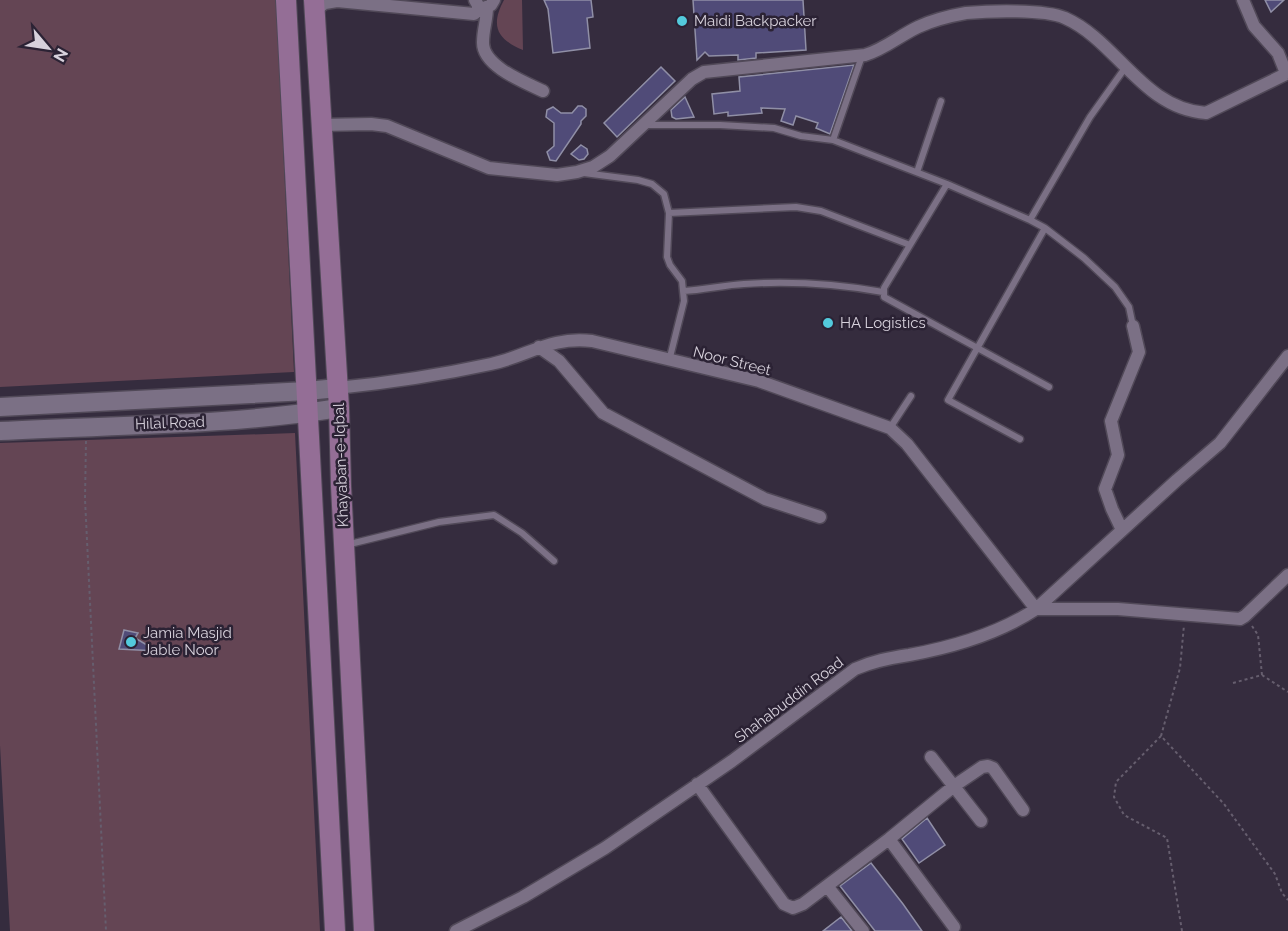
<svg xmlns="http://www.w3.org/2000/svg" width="1288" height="931" viewBox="0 0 1288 931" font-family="Raleway,sans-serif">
<rect width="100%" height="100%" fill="#352c3e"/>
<path fill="#644554" d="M 0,0 L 276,0 L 294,372 L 0,387 Z
M 504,0 L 522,0 L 523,50 C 497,39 490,26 504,0 Z
M 295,433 L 320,931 L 10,931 L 0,745 L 0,443 Z"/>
<path fill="#504b78" stroke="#908fa6" stroke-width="1.5" d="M 544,0 L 591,0 L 593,17 L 587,18 L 590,48 L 553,53 L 548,9 Z
M 693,0 L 803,0 L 806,50 L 756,53 L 756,58 L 738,60 L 738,55 L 709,56 L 705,52 L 697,60 Z
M 1265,0 L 1284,0 L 1271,12 Z
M 854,65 L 830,134 L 816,128 L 818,123 L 796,116 L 793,125 L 781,121 L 785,109 L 761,108 L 762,113 L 728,116 L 728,112 L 714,114 L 712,94 L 740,91 L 739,77 Z
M 661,67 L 675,81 L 617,137 L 604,123 Z
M 685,97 L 694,117 L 676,119 L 672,117 L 671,110 Z
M 578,106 L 582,106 L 586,109 L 586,116 L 581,121 L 581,124 L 556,161 L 550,160 L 547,152 L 554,146 L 554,123 L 546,117 L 547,110 L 553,107 L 561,113 L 572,113 Z
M 581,145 L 587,149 L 588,154 L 584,159 L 579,160 L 571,154 Z
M 124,630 L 138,633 L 135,638 L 157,651 L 119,649 Z
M 927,818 L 945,845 L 919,863 L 902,839 Z
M 871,863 L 903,904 L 922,931 L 875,931 L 840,886 Z
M 841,917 L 852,931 L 823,931 Z"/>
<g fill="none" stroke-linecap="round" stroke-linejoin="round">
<g stroke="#514958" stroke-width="9">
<path id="lane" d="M 646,125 L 720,125 L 774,128 L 801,136 L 833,140 L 947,184 L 1030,220 L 1045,228 L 1084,258 L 1115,287 L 1129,307 L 1133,326
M 833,140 L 862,56
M 917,172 L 941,101
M 584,173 L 638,180 L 652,184 L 664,194 L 669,213 L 667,257 L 670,265 L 682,281 L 684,301 L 669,361
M 947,184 L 884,288 L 884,297 L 1049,387
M 669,213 L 796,207 L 821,211 L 910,245
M 1030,220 L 1090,117 L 1125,68
M 684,291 C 704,290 724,285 744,284 C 790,281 837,284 883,292
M 890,428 L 911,396
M 1020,439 L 948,400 L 1045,228
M 346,545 L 439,522 L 494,515 L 522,533 L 554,561"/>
</g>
<g stroke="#514958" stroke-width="15">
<path id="street" d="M 475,0 L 479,7 L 484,8 L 491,5 L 494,0
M 1243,0 L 1254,26 L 1278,53 L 1286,73
M 487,8 C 487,19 483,30 483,42 C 482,66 524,82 543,91
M 314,11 L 325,3 L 337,1 L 474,14 L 481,8
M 321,125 L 371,124 L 387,126 L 489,168 L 557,175 L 577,172 L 593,167 L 610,156 L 692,79 L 704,72 L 865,55 C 885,49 899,36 918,27 C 933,20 949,16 966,13 C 989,11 1045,9 1065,18 C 1117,41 1143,109 1206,113 L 1288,73
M 539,347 L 559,361 L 603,413 L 765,499 L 820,517
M 337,388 C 388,383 440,375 491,364 C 528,356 551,336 592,341 L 759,381 L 890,428 L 907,444 L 1036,609 L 1118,609 L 1240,619 L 1245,616 L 1288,575
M 1122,530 L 1112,509 L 1105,489 L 1118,455 L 1111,421 L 1139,352 L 1133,326
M 931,757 L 981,821
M 697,784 L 784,904 L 793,908 L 803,904 L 889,839 L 954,786 L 982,767 L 988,766 L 993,768 L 1023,810
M 889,839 L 954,927
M 827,886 L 863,931
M 456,931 L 523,897 L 605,848 L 732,761 L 855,669 C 873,661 889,658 909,655 C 953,647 998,634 1036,609 L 1177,480 L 1220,443 L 1288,356"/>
</g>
<g stroke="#514958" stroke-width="21">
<path id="secondary" d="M 0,407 L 307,391 L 337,388
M 0,431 C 113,425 227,426 339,408"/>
</g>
<g stroke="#514958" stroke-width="22">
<path id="primary" d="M 286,0 L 335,931
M 314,0 L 339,408 L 341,486 L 364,931"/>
</g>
<path stroke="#665e6e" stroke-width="2" stroke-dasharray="3 3" stroke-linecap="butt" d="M 86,441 L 85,499 L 106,931
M 1252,626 L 1258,635 L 1262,675
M 1233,683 L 1262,675 L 1288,692
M 1161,736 L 1180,668 L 1184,625
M 1182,931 L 1167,838 L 1124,815 L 1114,797 L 1116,782 L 1161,736 L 1224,804 L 1275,874 L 1282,893 L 1288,900"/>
<use href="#lane" stroke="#7b7085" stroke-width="6"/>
<use href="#street" stroke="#7b7085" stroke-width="12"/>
<use href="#secondary" stroke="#7b7085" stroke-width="18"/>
<use href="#primary" stroke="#946e96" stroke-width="20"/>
</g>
<g fill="#53cadc" stroke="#2b2234" stroke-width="2">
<circle cx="682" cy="21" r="6"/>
<circle cx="828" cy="323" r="6"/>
<circle cx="131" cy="642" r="6"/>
</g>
<g text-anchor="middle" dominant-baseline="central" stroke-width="5" stroke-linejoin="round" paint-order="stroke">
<g font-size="15" fill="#d7d1dc" stroke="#2b2234" text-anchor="start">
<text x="694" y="21">Maidi Backpacker</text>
<text x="840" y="323">HA Logistics</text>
<text x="143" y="633">Jamia Masjid<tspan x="143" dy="17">Jable Noor</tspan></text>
</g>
<g font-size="15" fill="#d7d1dc" stroke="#2b2234">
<text transform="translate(732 361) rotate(14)">Noor Street</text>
<text transform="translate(170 423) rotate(-2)">Hilal Road</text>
<text transform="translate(341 465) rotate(-92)">Khayaban-e-Iqbal</text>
<text transform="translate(789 700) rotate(-37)">Shahabuddin Road</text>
</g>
</g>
<g transform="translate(48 48) rotate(119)" stroke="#2b2234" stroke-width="4.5" paint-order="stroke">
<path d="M0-4.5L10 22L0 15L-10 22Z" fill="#d7d1dc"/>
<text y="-9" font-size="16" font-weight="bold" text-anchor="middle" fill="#d7d1dc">N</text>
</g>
</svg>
